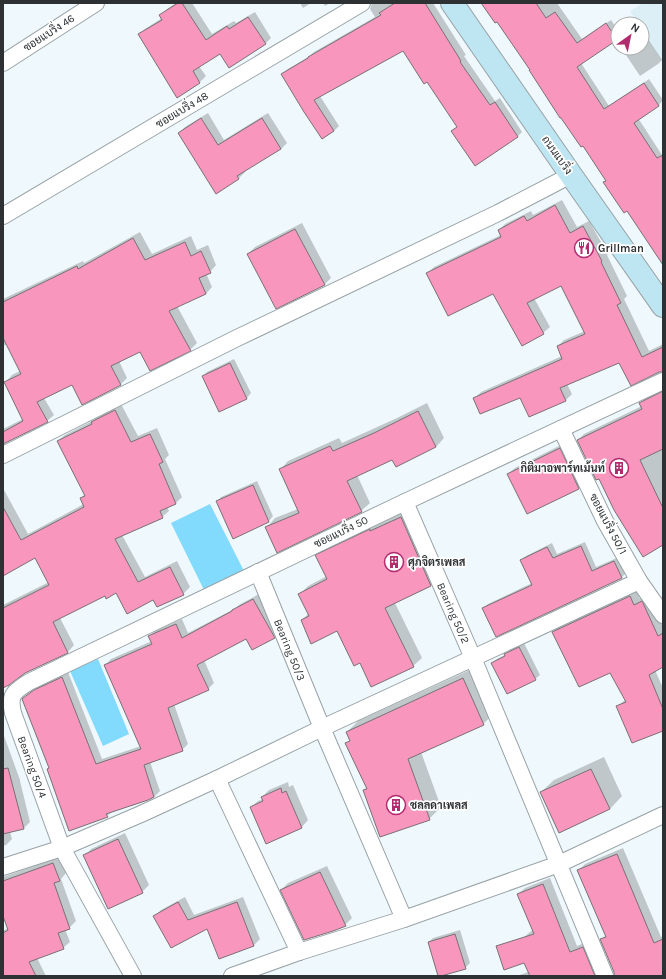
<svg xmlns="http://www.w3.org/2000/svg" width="666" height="979" viewBox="0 0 666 979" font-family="Karla,Sarabun,sans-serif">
<rect width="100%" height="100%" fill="#eff9fd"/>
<path fill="#dceff7" d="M 643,3 L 663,3 L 663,63 L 642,31 L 642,24 L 638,24 L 630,11 Z"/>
<path fill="#82dbfd" d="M 210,504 L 244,571 L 204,590 L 171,523 Z
M 98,659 L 129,734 L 103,746 L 70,671 Z"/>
<path fill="#0003" d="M 176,3 L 192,3 L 212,34 L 234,21 L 236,23 L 255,12 L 271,38 L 265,44 L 220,52 L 199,66 L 206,76 L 200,82 L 177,96 L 139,35 L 145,29 L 162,18 L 161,15 L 167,9 Z
M 300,3 L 311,3 L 303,8 Z
M 323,3 L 330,3 L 325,6 Z
M 372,3 L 433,3 L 466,55 L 464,56 L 495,101 L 500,98 L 522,132 L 517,137 L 453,131 L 458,126 L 427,81 L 403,50 L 320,96 L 339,126 L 334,131 L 323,138 L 283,74 L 288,69 L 310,56 L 314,52 L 375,17 L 370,9 Z
M 482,3 L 557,3 L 582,39 L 611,20 L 618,30 L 618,38 L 617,39 L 581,63 L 609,106 L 649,79 L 663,100 L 659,105 L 638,118 L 662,155 L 663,154 L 663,263 L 627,209 L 604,183 L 607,180 L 531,71 L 498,20 Z
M 644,33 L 662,60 L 658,64 L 640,76 L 622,49 L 623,48 L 642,48 L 642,35 Z
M 208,113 L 224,140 L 268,113 L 287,143 L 281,149 L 244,171 L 245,172 L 239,178 L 216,192 L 179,133 L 185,127 Z
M 562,200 L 577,227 L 589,221 L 608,254 L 607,255 L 627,296 L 624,299 L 649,351 L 663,344 L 663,371 L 620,362 L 567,384 L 572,394 L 566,400 L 521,397 L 475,398 L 481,392 L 562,356 L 558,346 L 564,340 L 585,331 L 562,285 L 534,298 L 550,327 L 543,333 L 494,292 L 428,273 L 434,267 L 501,235 L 499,230 L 505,224 L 531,211 L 533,215 Z
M 302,223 L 331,278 L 324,285 L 248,254 L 255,247 Z
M 140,232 L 152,254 L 191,236 L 197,250 L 208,245 L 216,265 L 210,272 L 206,273 L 212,287 L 206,294 L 177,306 L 197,343 L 190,350 L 140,351 L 119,361 L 127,378 L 120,385 L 72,384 L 44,398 L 54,415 L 47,421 L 3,443 L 3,429 L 23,419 L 6,382 L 12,375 L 20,371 L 7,344 L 3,346 L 3,299 L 83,261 L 84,263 Z
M 234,359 L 251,393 L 247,398 L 220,411 L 203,377 L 207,372 Z
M 663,389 L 663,544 L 600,478 L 578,440 L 584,434 L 642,406 L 641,403 L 647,396 Z
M 427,403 L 444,438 L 436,447 L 393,459 L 357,475 L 370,503 L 361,511 L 267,527 L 275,518 L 298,509 L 280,470 L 288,461 L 339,438 L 342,443 L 397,418 Z
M 121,404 L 138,436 L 157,428 L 169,455 L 165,459 L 182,497 L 175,504 L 167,507 L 169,511 L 162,517 L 122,535 L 145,577 L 177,561 L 190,587 L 183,594 L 154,599 L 117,592 L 106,595 L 60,618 L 74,645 L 68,652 L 24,673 L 3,687 L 3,605 L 49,582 L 36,557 L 3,574 L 3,488 L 28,534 L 84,504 L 81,498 L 85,494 L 58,441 L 65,435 L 94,420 L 98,416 Z
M 567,442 L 585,481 L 578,488 L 508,474 L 515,468 Z
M 257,481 L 273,516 L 269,521 L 233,537 L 217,502 L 221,497 Z
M 409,509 L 439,577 L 431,586 L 395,603 L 422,658 L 413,666 L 360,662 L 338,629 L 302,620 L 309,613 L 300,594 L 308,586 L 327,576 L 317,556 L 325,547 Z
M 585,542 L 596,567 L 619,557 L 626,573 L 621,578 L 483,608 L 488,604 L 532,583 L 521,560 L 526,556 L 552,543 L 557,554 Z
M 636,590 L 640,599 L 648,595 L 663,618 L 663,666 L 655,670 L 663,688 L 663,730 L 618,706 L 626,699 L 610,671 L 553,632 L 559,626 Z
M 259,594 L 280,631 L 274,637 L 246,638 L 204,660 L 214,683 L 208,689 L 174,704 L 188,744 L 182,750 L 150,762 L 160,791 L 154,797 L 147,800 L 113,811 L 107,816 L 59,790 L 23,699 L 29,693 L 41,685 L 68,672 L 102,759 L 141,746 L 105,665 L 111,659 L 152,641 L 149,637 L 155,631 L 182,619 L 188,633 L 236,608 L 239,605 Z
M 524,643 L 540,675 L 535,679 L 492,663 L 497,659 L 505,655 L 509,650 Z
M 474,668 L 495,713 L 483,724 L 421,752 L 441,807 L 429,819 L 364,790 L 367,787 L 347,743 L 350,740 L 347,732 L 358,721 Z
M 3,733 L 20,780 L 20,781 L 30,822 L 24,828 L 10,832 L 12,839 L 6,845 L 3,846 Z
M 604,757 L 622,796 L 610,809 L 541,792 L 554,780 Z
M 288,782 L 289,787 L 293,785 L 308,820 L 302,827 L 267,842 L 251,807 L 258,801 L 263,799 L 262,797 L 269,790 Z
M 125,833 L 149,885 L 142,892 L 85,856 L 91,849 Z
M 623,848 L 661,937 L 663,936 L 663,976 L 615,976 L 615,972 L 601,940 L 606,935 L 579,870 L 585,864 Z
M 60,857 L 66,873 L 61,879 L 76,921 L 69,928 L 65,929 L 70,942 L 63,948 L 37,958 L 46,976 L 3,976 L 3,931 L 8,928 L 3,913 L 3,877 Z
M 327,866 L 352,918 L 345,925 L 281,890 L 288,883 Z
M 550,878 L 577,946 L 589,941 L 605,976 L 517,976 L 533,970 L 523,938 L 530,932 L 533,930 L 518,894 L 525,888 Z
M 185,897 L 194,915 L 243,897 L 260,939 L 254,945 L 219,958 L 208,927 L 155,916 L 161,910 Z
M 460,930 L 470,963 L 465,968 L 429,942 L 433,938 Z"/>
<path fill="#f996bd" stroke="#797073" d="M 178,3 L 182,3 L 206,40 L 227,26 L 229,29 L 248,17 L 266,44 L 229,68 L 220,54 L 193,71 L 200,83 L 177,98 L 138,34 L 162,20 L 159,15 Z
M 395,3 L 425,3 L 461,61 L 460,62 L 490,105 L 495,102 L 518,137 L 475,166 L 451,131 L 457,127 L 427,82 L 424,84 L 403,51 L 314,100 L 334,131 L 322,139 L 304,112 L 281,74 L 308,58 L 308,57 L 381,15 L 379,13 Z
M 481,3 L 536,3 L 546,18 L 555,12 L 577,43 L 606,23 L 617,40 L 577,67 L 604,109 L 644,83 L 659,106 L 634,123 L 657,158 L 663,155 L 663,265 L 627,211 L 624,213 L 603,182 L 606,181 L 583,146 L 581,147 L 561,118 L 560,118 L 529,70 L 530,70 L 497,22 L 495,23 Z
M 201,118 L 218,145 L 262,118 L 281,149 L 237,176 L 239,179 L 216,194 L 178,133 Z
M 555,205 L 570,233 L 583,226 L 602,261 L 601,262 L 621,303 L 617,305 L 642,357 L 663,347 L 663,372 L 659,372 L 631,386 L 619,363 L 560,388 L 566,401 L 529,417 L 520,398 L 480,414 L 473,398 L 562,359 L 557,346 L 585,334 L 561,286 L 527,303 L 544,334 L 522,346 L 493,294 L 448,316 L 426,273 L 501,237 L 498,230 L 524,216 L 527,221 Z
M 295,229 L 325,285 L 276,309 L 247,254 Z
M 133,238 L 145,260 L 185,242 L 191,256 L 201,251 L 211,273 L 199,278 L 206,294 L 169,311 L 191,351 L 150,371 L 140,352 L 111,366 L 121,385 L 82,405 L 72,385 L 37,402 L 48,422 L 3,444 L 3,432 L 23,421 L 4,382 L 21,374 L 3,338 L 3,302 L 77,266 L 78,269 Z
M 230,363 L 247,399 L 219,412 L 202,376 Z
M 663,391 L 663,449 L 640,460 L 663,508 L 663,545 L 643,557 L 614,510 L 599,479 L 596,480 L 577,440 L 642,409 L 639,403 Z
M 115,410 L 131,442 L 150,434 L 163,462 L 159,464 L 176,504 L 160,511 L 163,518 L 115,539 L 138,582 L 170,567 L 184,595 L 157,607 L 153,600 L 127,614 L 116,593 L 106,599 L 105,596 L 53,622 L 68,653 L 25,673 L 9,685 L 3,688 L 3,608 L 49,585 L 35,558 L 3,576 L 3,507 L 21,540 L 84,507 L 80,498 L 85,496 L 57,441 L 92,424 L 91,422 Z
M 418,411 L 436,447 L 396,467 L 392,460 L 347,481 L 362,512 L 277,553 L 265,527 L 299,513 L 279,469 L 330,446 L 333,451 L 374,433 Z
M 560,448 L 579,489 L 527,514 L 507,474 Z
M 253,485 L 269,522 L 233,539 L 216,501 Z
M 401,517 L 431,586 L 385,608 L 414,667 L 371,687 L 360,663 L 354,666 L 337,631 L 311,644 L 301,620 L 309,616 L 298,594 L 327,579 L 315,555 L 370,529 L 370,531 Z
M 581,546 L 592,571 L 614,561 L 622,578 L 496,637 L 482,608 L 532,585 L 520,560 L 547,547 L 553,558 Z
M 630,596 L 634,605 L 642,601 L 643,603 L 658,636 L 663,633 L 663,667 L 649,675 L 663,709 L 663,731 L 632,743 L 616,706 L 626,702 L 610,673 L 579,687 L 552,632 Z
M 253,599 L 275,638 L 252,650 L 246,639 L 197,665 L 209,690 L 168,708 L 183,751 L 144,765 L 154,797 L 148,800 L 106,814 L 108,817 L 69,831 L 47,769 L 49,768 L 22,699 L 23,698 L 34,690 L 62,677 L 96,764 L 141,749 L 104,665 L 152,644 L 148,636 L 176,624 L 182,638 L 232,611 L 232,610 Z
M 519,647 L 536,680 L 507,694 L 491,663 L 505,656 L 504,654 Z
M 463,678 L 484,725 L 408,759 L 430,820 L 380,837 L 363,790 L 367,789 L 345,743 L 350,741 L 346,732 Z
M 8,768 L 24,829 L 3,834 L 3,769 Z
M 591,769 L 610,809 L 559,833 L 540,792 Z
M 281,788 L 282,793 L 286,791 L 302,828 L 266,844 L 250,807 L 263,801 L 261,797 Z
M 118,839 L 143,893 L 108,909 L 83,855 Z
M 617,854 L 654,943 L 663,939 L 663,976 L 614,976 L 614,972 L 600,939 L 606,937 L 577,870 Z
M 53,863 L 60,881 L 54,883 L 70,929 L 58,933 L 64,949 L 29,962 L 36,976 L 3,976 L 3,933 L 8,930 L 3,916 L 3,881 Z
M 320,872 L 346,926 L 333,931 L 304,940 L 280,890 Z
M 543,884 L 570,952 L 583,947 L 595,976 L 530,976 L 524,963 L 504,970 L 496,946 L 534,934 L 517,894 Z
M 178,902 L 188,920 L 237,902 L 254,946 L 219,959 L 207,929 L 171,948 L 153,916 Z
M 455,934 L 466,969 L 441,976 L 438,976 L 428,942 Z"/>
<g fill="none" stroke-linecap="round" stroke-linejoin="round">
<g stroke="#98a2a6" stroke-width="18">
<g id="minor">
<path d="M 3,63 L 96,3"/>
<path d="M 3,216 L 362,3"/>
<path d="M 561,429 L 605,521 L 639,581 L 663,615"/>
<path d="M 3,455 L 235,339 L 498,213 L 571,175"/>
<path id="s1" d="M 405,502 L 473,658 L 605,976"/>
<path id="s2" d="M 258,572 L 322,728 L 404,919"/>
<path d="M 217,779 L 299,952"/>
<path d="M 3,867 L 62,848 L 141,814 L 217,779 L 322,728 L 639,581"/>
<path d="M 133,976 L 62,848 L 13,713 C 9,695 13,692 29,682 L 405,502 L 663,381"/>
<path d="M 232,976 L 299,952 L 404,919 L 559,864 L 663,815"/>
</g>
</g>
<g stroke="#98a2a6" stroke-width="24">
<path id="secondary" d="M 452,3 L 571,175 L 663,306"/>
</g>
<use href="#minor" stroke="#fff" stroke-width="16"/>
<use href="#secondary" stroke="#bee6f2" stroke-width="22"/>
</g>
<defs>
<g id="restaurant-ring" transform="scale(1)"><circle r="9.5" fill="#fff" stroke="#b22b6e" stroke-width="1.5"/><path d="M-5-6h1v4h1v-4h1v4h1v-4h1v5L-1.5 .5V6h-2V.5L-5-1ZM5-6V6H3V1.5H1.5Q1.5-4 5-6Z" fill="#b22b6e"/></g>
<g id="building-ring" transform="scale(1)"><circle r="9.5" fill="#fff" stroke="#b22b6e" stroke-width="1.5"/><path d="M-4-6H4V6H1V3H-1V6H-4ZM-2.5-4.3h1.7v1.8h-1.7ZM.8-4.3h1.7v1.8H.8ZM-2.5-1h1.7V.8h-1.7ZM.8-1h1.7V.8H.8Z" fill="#b22b6e"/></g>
</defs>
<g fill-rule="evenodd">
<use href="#restaurant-ring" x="584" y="248"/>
<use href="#building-ring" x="619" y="468"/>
<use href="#building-ring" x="394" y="562"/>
<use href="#building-ring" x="396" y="805"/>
</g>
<g text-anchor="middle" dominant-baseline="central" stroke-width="3.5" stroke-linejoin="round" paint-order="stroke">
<g font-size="11" fill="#2d3133" stroke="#fff">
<text transform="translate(49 33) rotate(-33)">ซอยแบริ่ง 46</text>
<text transform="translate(182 110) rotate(-31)">ซอยแบริ่ง 48</text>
<text transform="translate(557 155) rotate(55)">ถนนแบริ่ง</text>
<text transform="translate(608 524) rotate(62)">ซอยแบริ่ง 50/1</text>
<text transform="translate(341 532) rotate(-26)">ซอยแบริ่ง 50</text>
<text stroke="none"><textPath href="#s1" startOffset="121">Bearing 50/2</textPath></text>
<text stroke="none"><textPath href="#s2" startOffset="84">Bearing 50/3</textPath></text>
<text transform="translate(32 767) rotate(70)">Bearing 50/4</text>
</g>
<g font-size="11" font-weight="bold" fill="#2d3133" stroke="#fff" text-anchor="start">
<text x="598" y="248">Grillman</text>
<text x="605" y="468" text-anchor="end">กิติมาอพาร์ทเม้นท์</text>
<text x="408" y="562">ศุภจิตรเพลส</text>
<text x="410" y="805">ชลลดาเพลส</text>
</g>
</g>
<rect width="666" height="979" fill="none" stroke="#2d3133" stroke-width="8"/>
<g transform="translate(630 36) rotate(33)"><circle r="19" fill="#ffffff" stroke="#abadad"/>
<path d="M0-3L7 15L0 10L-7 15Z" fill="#b22b6e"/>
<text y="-6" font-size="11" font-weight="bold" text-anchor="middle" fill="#2d3133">N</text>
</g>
</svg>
